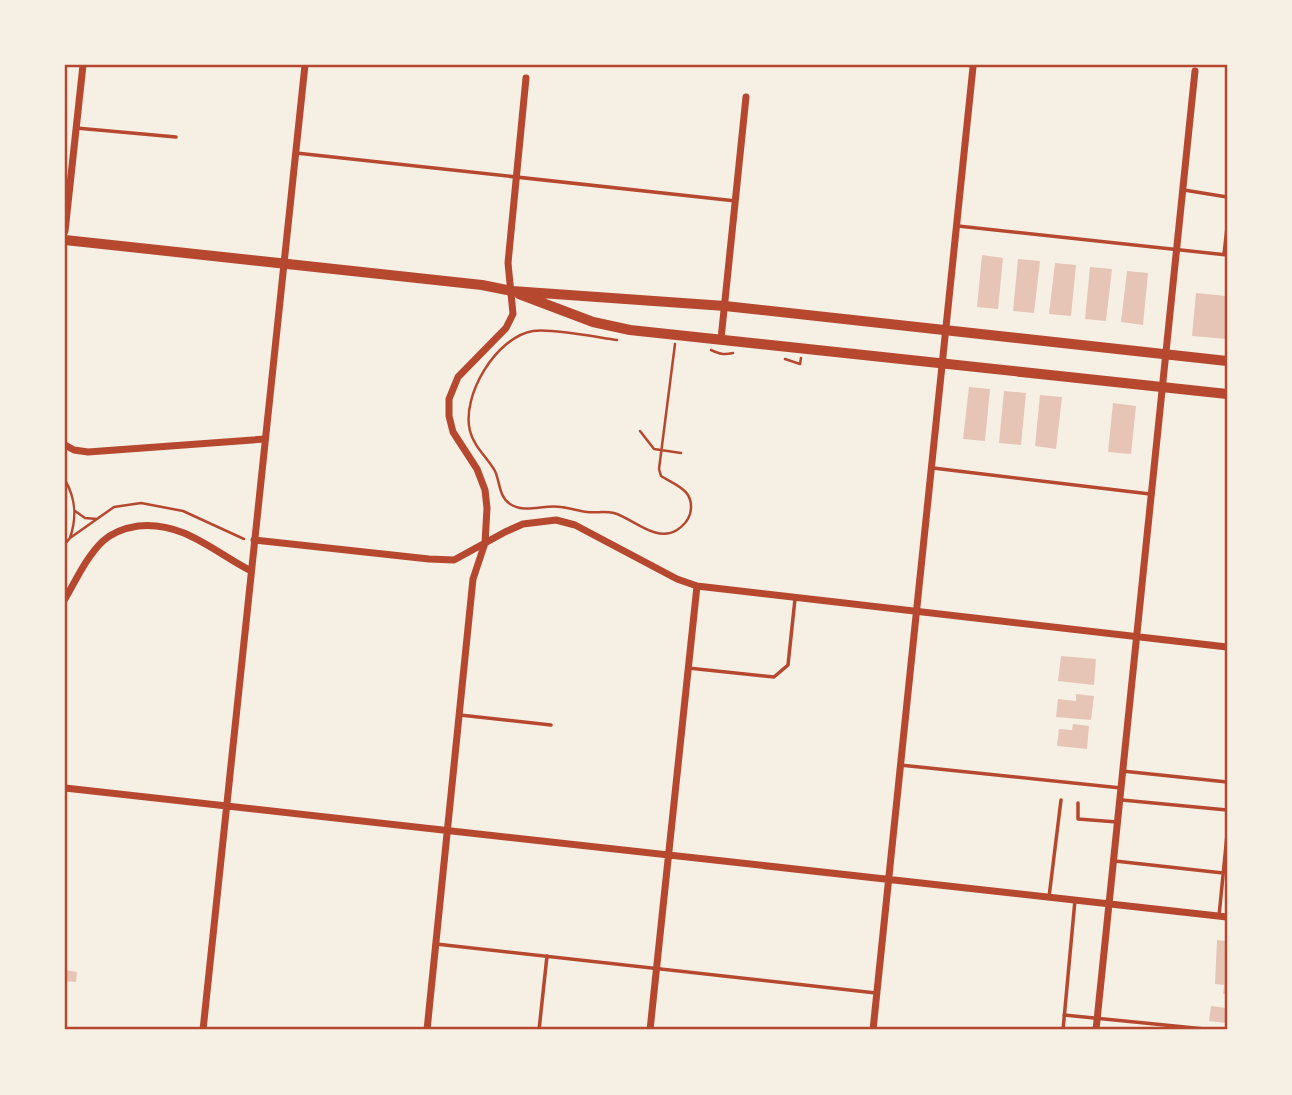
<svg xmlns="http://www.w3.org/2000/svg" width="1292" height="1095" viewBox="0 0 1292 1095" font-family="'Roboto Serif',serif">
<rect width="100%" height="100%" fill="#f6efe4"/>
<path fill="#e6c5b7" d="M 982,255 L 1003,258 L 998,309 L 977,307 Z
M 1018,259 L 1040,261 L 1034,313 L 1013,311 Z
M 1055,263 L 1076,265 L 1071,316 L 1049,314 Z
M 1090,267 L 1112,269 L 1106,321 L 1085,319 Z
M 1127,271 L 1148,273 L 1143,325 L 1121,322 Z
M 1196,293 L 1227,296 L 1227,339 L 1192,336 Z
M 969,387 L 990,389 L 985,441 L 963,439 Z
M 1004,391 L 1026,393 L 1021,445 L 999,443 Z
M 1040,395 L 1062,397 L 1056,449 L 1035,446 Z
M 1113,403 L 1136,406 L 1131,454 L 1108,452 Z
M 1061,656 L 1096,659 L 1094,685 L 1058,681 Z
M 1076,694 L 1094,696 L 1091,720 L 1056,717 L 1058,699 L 1076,701 Z
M 1073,724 L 1089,726 L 1087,749 L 1057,746 L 1059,729 L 1072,730 Z
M 1217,940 L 1227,941 L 1227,994 L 1223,994 L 1224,985 L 1215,984 Z
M 65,970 L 77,972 L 76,982 L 65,981 Z
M 1211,1006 L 1227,1008 L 1226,1023 L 1209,1021 Z"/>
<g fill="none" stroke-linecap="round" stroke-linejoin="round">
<path stroke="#b5482f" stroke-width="2.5" d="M 617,340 C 596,337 551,328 533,331 C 496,337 461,396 470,431 C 474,447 487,457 495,471 C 500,482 499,497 510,504 C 525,514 544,504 561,507 C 570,508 579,511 587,512 C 596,513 605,511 614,513 C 634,519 656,543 677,530 C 683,526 688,521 690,514 C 696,490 675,485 661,476 L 659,469 L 675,344
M 711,350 C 720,354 723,355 733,353
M 785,359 L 800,364 L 801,358
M 640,431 L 654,449 L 681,453
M 65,480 C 76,499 77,517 70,538
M 75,511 L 85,518 L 97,519
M 65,544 L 70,538 L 114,507 L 141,503 L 183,511 L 244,539"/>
<path stroke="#b5482f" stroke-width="3.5" d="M 76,128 L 176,137
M 296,153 L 736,201
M 1184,190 L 1227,197
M 958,226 L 1227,255
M 1224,254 L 1227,228
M 933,468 L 1150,494
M 688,668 L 774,677 L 788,665 L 795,599
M 460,715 L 551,725
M 900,765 L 1121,788
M 1122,771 L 1227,782
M 1122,800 L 1227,810
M 1078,803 L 1078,819 L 1117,822
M 1115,861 L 1223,873
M 1049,897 L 1061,800
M 1219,916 L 1227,835
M 436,944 L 876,993
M 1064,1015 L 1215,1030
M 539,1030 L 547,956
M 1063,1030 L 1075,900"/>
<path stroke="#b5482f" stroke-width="7" d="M 65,231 L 83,65
M 721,339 L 746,97
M 65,445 L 74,450 L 88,452 L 265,439
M 254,540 L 429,559 L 454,560 L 505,532 L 523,524 L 556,520 L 575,525 L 677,579 L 697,586 L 1227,647
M 65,599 C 76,580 87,556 103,541 C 113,532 125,528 138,526 C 183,521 214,552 251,571
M 65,788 L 1227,917
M 203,1030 L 305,65
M 427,1030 L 473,579 L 485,543 L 487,508 L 485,490 L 477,469 L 453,432 L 449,416 L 449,399 L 458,377 L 506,328 L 513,314 L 508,263 L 526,78
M 650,1030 L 697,586
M 873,1030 L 973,67
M 1096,1030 L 1195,71"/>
<path stroke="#b5482f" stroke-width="10" d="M 65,240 L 482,285 L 512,291 L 725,306 L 1227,361
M 519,294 L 593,322 L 630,330 L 1227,394"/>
</g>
<rect width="1292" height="1095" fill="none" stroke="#f6efe4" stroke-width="133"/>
<rect x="66" y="66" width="1160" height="962" fill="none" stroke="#b5482f" stroke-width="2.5"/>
</svg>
